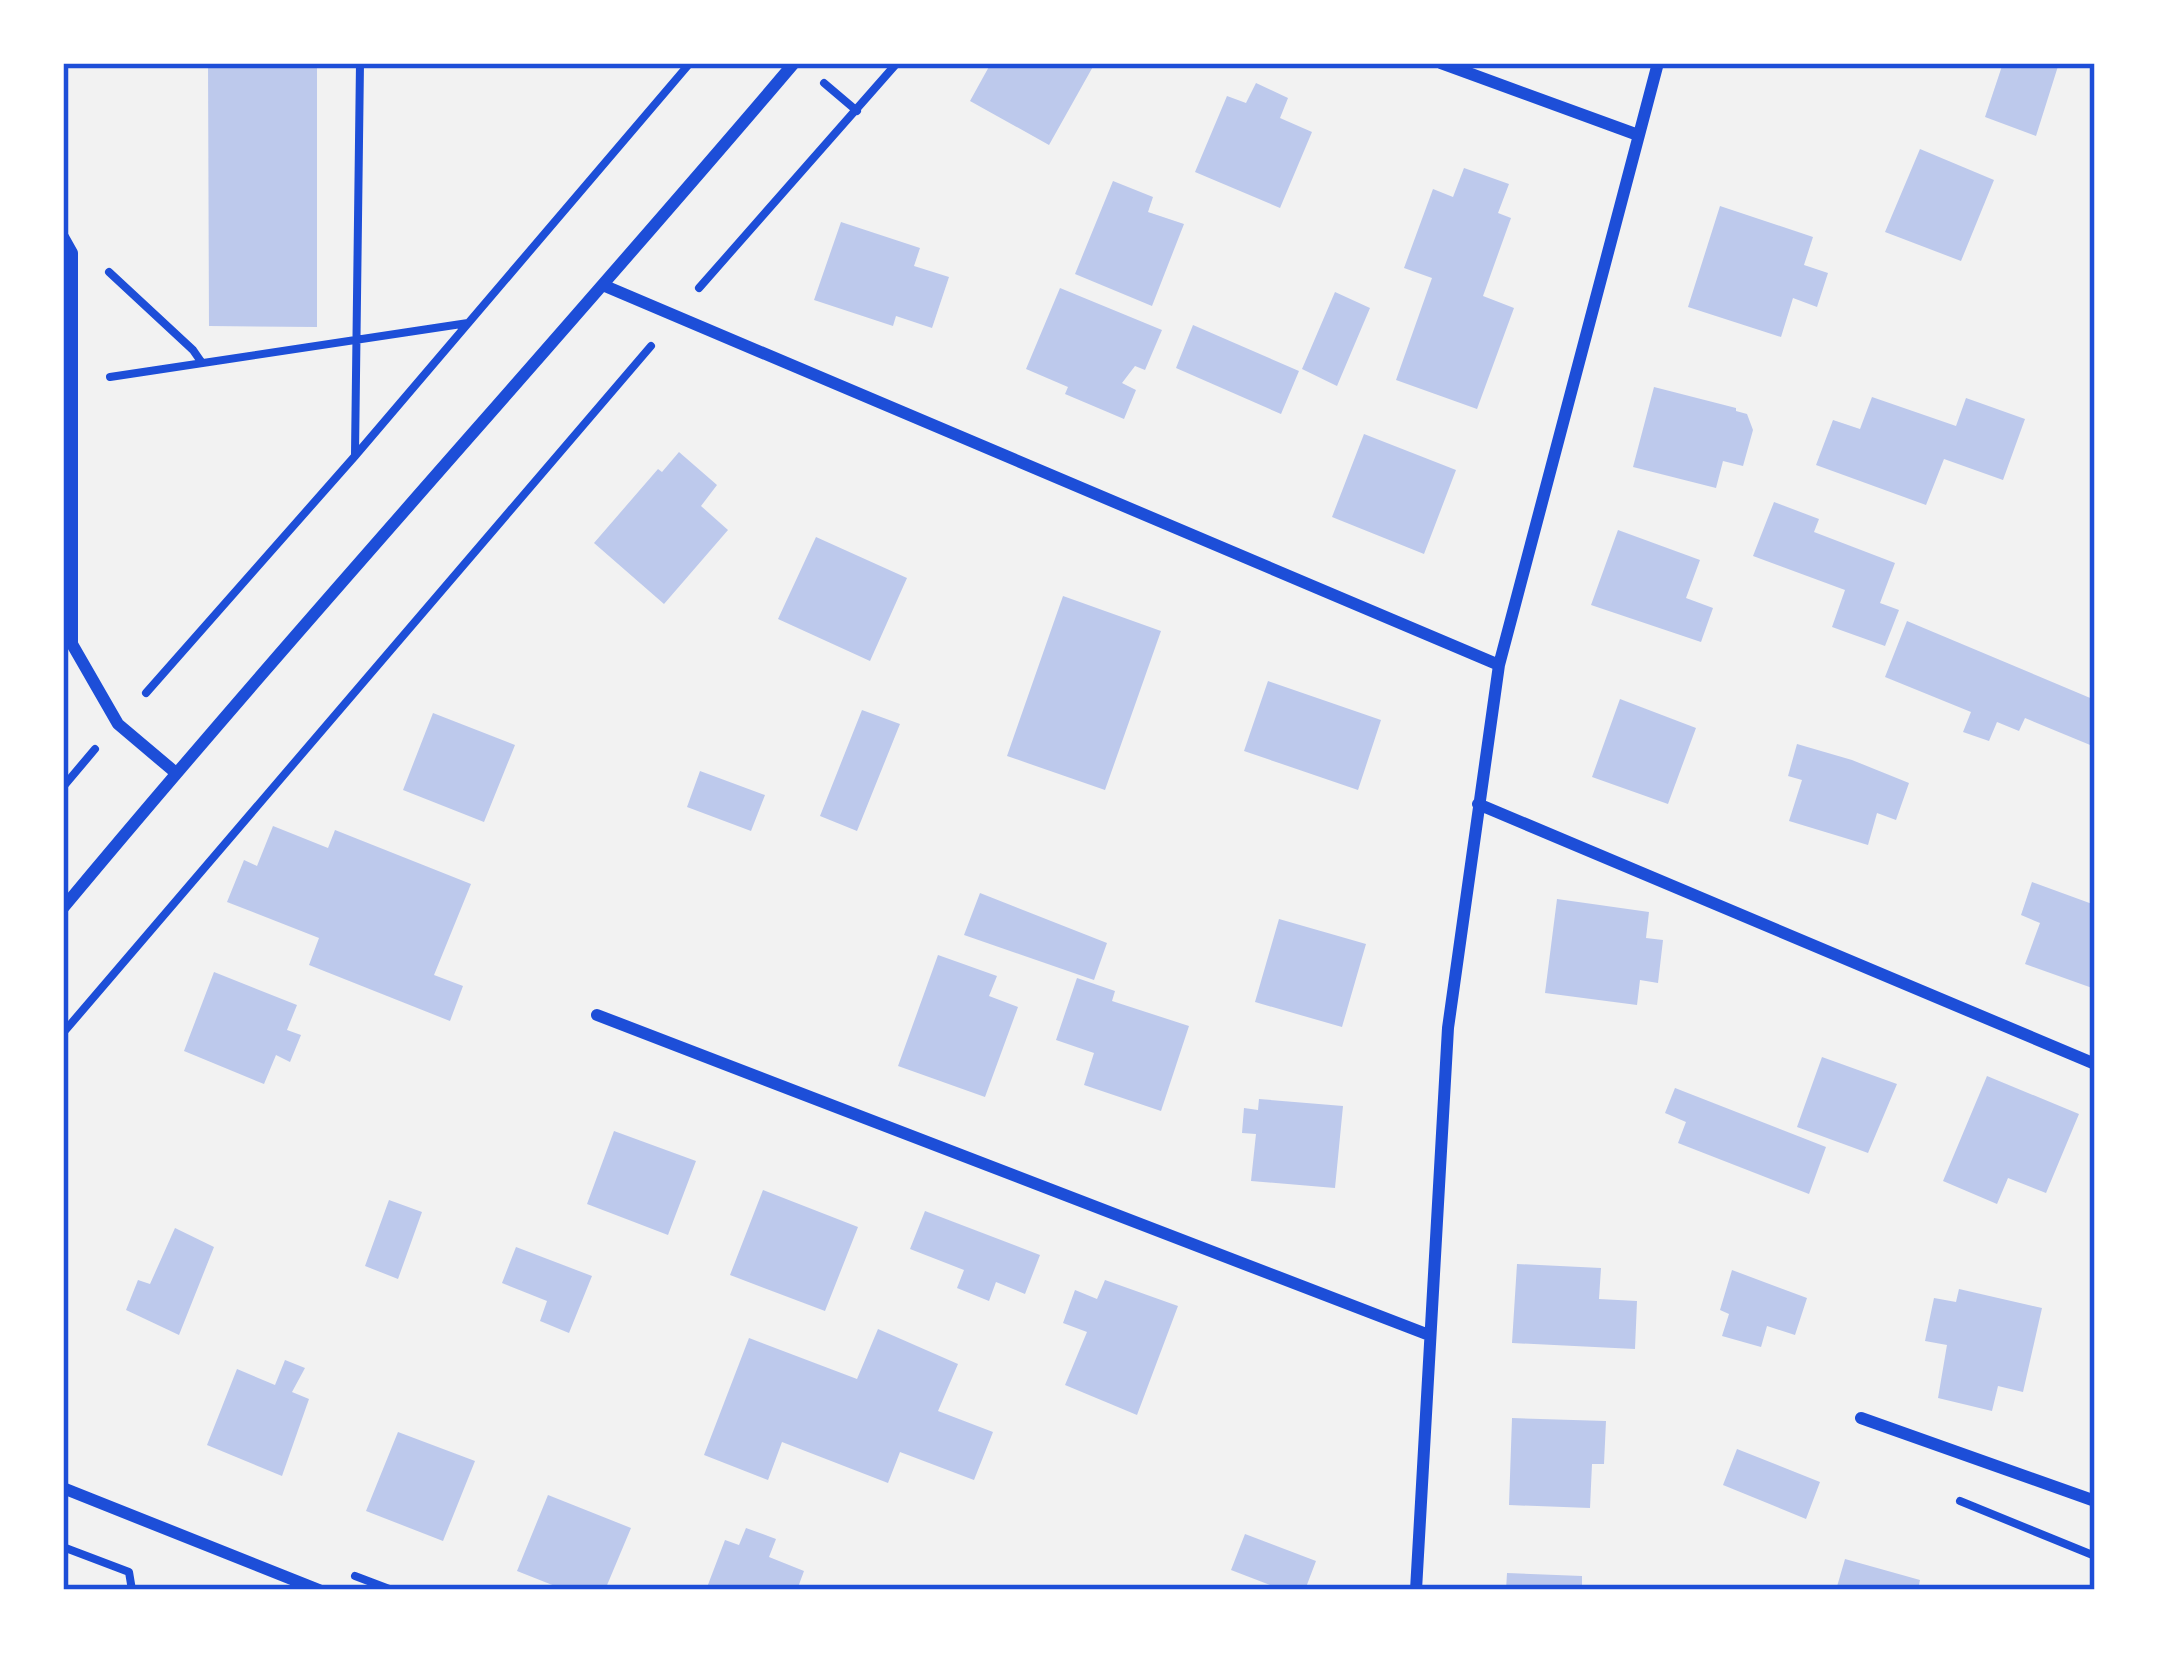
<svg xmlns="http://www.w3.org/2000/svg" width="2158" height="1653" viewBox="0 0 2158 1653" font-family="'IBM Plex Sans',sans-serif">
<rect width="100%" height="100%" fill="#f2f2f2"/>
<path fill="#bdc9ec" d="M 208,63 L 317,63 L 317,327 L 209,326 Z
M 991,63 L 1095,63 L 1049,145 L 970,101 Z
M 2003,63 L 2059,63 L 2036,136 L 1985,117 Z
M 1256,83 L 1288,98 L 1280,118 L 1312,132 L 1280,208 L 1195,172 L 1227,96 L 1246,103 Z
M 1920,149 L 1994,180 L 1961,261 L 1885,232 Z
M 1464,168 L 1509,184 L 1498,213 L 1511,218 L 1483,296 L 1514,308 L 1477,409 L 1396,380 L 1432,278 L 1404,268 L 1433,189 L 1453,197 Z
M 1113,181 L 1153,197 L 1148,212 L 1184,224 L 1152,306 L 1075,274 Z
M 1720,206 L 1813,237 L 1804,265 L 1828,273 L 1817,307 L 1793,298 L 1781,337 L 1688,307 Z
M 841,222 L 920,248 L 914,266 L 949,277 L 932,328 L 896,316 L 893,326 L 814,300 Z
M 1060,288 L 1162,330 L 1145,370 L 1135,366 L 1122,383 L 1136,390 L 1124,419 L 1065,394 L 1068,387 L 1026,369 Z
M 1335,292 L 1370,308 L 1337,386 L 1302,369 Z
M 1193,325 L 1299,371 L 1281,414 L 1176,368 Z
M 1654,387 L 1736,408 L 1736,411 L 1747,414 L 1753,430 L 1743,466 L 1723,461 L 1716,488 L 1633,467 Z
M 1872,397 L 1956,426 L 1966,398 L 2025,419 L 2003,480 L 1944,459 L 1926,505 L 1816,465 L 1833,420 L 1860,429 Z
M 1364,434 L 1456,470 L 1424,554 L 1332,517 Z
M 679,452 L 717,485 L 701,506 L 728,530 L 664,604 L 594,543 L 658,469 L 662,472 Z
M 1774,502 L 1819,519 L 1814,532 L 1895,563 L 1880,603 L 1899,610 L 1885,646 L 1832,627 L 1845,590 L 1753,556 Z
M 1618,530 L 1700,560 L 1686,598 L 1713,608 L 1701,642 L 1591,605 Z
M 816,537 L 907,578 L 870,661 L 778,619 Z
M 1063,596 L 1161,631 L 1105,790 L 1007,756 Z
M 1907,621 L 2095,700 L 2095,747 L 2025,718 L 2019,731 L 1997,722 L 1989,741 L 1963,732 L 1971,712 L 1885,677 Z
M 1268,681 L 1381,720 L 1358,790 L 1244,751 Z
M 1620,699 L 1696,728 L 1668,804 L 1592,777 Z
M 862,710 L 900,724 L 857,831 L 820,816 Z
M 433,713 L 515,745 L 484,822 L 403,790 Z
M 1797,744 L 1852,760 L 1909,783 L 1896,820 L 1877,813 L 1868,845 L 1789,821 L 1802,780 L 1788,776 Z
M 700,771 L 765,795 L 751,831 L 687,807 Z
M 273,826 L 328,848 L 335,830 L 471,884 L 434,975 L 463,986 L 450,1021 L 309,965 L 319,938 L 227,902 L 244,860 L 257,866 Z
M 2032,882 L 2095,905 L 2095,989 L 2025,964 L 2040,923 L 2021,915 Z
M 980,893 L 1107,943 L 1094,980 L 964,935 Z
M 1557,899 L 1649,912 L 1646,938 L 1663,940 L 1658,983 L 1640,980 L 1637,1005 L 1545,993 Z
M 1279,919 L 1366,944 L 1342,1027 L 1255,1002 Z
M 938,955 L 997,976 L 989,996 L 1018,1007 L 985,1097 L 898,1066 Z
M 214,972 L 297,1005 L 287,1030 L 301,1035 L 290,1062 L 276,1055 L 264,1084 L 184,1051 Z
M 1077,978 L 1115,991 L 1112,1001 L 1189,1026 L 1161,1111 L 1084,1085 L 1094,1053 L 1056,1040 Z
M 1822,1057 L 1897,1084 L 1868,1153 L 1797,1127 Z
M 1987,1076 L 2079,1114 L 2046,1193 L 2008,1178 L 1997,1204 L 1943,1181 Z
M 1675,1088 L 1826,1147 L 1809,1194 L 1678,1143 L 1686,1122 L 1665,1113 Z
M 1259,1099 L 1343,1106 L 1335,1188 L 1251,1181 L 1256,1134 L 1242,1133 L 1244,1108 L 1258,1110 Z
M 614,1131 L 696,1161 L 668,1235 L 587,1204 Z
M 763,1190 L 858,1227 L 825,1311 L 730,1275 Z
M 389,1200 L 422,1212 L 398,1279 L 365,1266 Z
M 925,1211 L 1040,1255 L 1025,1294 L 996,1282 L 989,1301 L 957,1288 L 964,1270 L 910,1249 Z
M 175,1228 L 214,1247 L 179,1335 L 126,1310 L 138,1280 L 150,1284 Z
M 516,1247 L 592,1276 L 569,1333 L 540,1321 L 547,1301 L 502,1283 Z
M 1517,1264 L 1601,1268 L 1599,1299 L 1637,1301 L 1635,1349 L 1512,1343 Z
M 1732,1270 L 1807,1298 L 1795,1335 L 1767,1326 L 1761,1347 L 1722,1336 L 1729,1314 L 1720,1310 Z
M 1105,1280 L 1178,1306 L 1137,1415 L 1065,1385 L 1087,1332 L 1063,1323 L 1075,1290 L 1097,1299 Z
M 1959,1289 L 2042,1308 L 2023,1392 L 1998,1386 L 1992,1411 L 1938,1398 L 1947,1345 L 1925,1341 L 1934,1298 L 1956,1302 Z
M 878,1329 L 958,1364 L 938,1411 L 993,1432 L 974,1480 L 900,1452 L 888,1483 L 782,1442 L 768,1480 L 704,1455 L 749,1338 L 857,1379 Z
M 285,1360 L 305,1368 L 292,1392 L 309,1399 L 282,1476 L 207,1445 L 237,1369 L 275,1385 Z
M 1512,1418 L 1606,1421 L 1604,1464 L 1592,1464 L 1590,1508 L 1509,1505 Z
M 398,1432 L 475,1461 L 443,1541 L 366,1511 Z
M 1737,1449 L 1820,1482 L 1806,1519 L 1723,1485 Z
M 548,1495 L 631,1528 L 605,1590 L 565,1590 L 517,1571 Z
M 746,1528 L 776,1539 L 769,1557 L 804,1571 L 797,1590 L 706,1590 L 725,1540 L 739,1545 Z
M 1245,1534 L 1316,1561 L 1305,1590 L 1283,1590 L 1231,1570 Z
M 1845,1559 L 1920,1580 L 1918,1590 L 1836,1590 Z
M 1507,1573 L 1582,1576 L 1582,1590 L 1506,1590 Z"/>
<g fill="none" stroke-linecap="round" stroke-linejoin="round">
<path stroke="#1d4ed8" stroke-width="8" d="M 824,83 L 857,111
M 109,272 L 193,350 L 202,363
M 699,288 L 897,63
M 110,377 L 468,323
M 355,454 L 360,63
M 146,693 L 355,456 L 690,63
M 63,787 L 95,749
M 63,1033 L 651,346
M 1960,1501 L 2095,1556
M 63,1547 L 129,1572 L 132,1590
M 355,1576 L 392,1590"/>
<path stroke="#1d4ed8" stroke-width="12" d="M 1441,63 L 1638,135
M 63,237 L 72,253 L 72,644 L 118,724 L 176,773
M 605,286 L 1499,665
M 1478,804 L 2095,1064
M 63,908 C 301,622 553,347 794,63
M 597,1015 L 1429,1335
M 1861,1418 L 2095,1501
M 63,1488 L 319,1590
M 1416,1590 L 1448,1028 L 1499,665 L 1658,63"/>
</g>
<rect width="2158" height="1653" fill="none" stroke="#ffffff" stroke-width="132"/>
<rect x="66" y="66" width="2026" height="1521" fill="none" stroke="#1d4ed8" stroke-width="4.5"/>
</svg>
